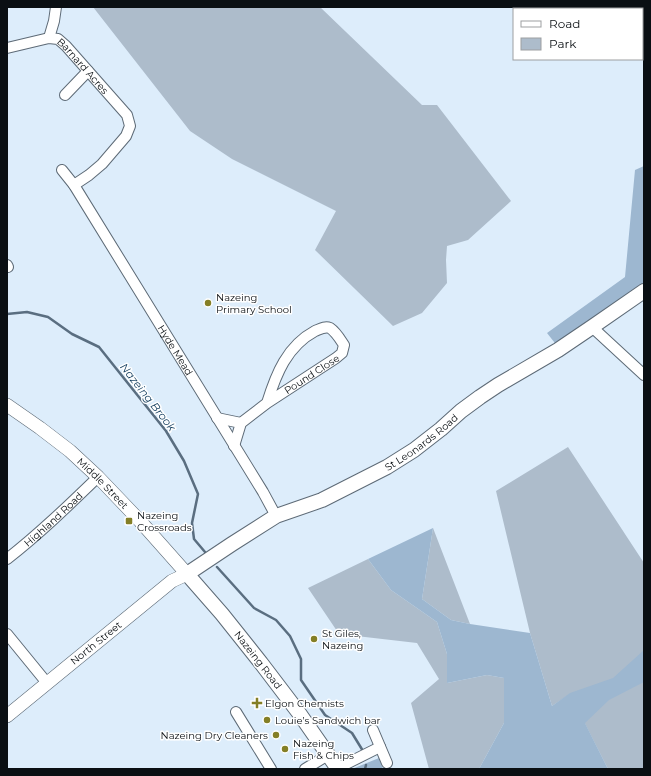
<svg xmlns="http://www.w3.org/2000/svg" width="651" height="776" viewBox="0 0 651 776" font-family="Montserrat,sans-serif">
<rect width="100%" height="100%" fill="#ddedfb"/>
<path fill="#adbccb" d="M 93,7 L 320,7 L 422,105 L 437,105 L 511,201 L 468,240 L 447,246 L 446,260 L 447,283 L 422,313 L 393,326 L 315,250 L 336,211 L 232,159 L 190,131 Z
M 568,447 L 644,563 L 644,769 L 608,769 L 570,694 L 552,706 L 530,633 L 496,491 Z
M 433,528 L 470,624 L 451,620 L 422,599 Z
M 368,559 L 391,590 L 437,622 L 447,654 L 447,683 L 487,675 L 504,678 L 504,723 L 479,769 L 429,769 L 411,703 L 439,679 L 417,643 L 339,634 L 308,588 Z"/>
<path fill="#9db7d0" d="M 644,166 L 644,296 L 562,352 L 547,333 L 625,277 L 635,170 Z
M 433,528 L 422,599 L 451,620 L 470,624 L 530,633 L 552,706 L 570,693 L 613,678 L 644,650 L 644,682 L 609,700 L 585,723 L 608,769 L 479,769 L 504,723 L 504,678 L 487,675 L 447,683 L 447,654 L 437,622 L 391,590 L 368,559 Z
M 379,758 L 383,769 L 352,769 Z"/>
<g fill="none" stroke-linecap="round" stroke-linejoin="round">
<path stroke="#5a6e80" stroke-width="2.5" d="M 7,314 L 27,312 L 48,317 L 72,334 L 99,347 L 166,431 L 184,461 L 198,494 L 192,523 L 194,539 L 205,552
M 217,567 L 254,608 L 276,620 L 290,636 L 301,659 L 301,680 L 325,715 L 352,733 L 363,751
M 365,769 L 366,765"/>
<g stroke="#5d6a76" stroke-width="12">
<g id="minor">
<path d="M 49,38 L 54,21 L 56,7"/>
<path id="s1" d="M 7,48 L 49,38 L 58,39 L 66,46 L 127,115 L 130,126 L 126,136 L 102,164 L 89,175 L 74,185"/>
<path d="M 65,95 L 88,71"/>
<path id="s2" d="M 62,170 L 74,185 L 263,492 L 276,516"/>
<path d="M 7,265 L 8,267"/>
<path d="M 592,327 L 644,375"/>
<path d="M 217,418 L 241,423"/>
<path id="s3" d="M 234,446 L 241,423 L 267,403 L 336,358 L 342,353 L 344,345 C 340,339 336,332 330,328 C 325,326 320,329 315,331 C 287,346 276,374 267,403"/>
<path id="s4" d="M 7,559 C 39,534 68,506 98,477"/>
<path d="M 7,634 L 47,683"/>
<path d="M 236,712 L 271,769"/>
<path d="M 373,730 L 387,763"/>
<path d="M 338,768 L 380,747"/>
<path d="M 305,769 L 328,755"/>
</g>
</g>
<g stroke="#5d6a76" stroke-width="14">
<g id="tertiary">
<path id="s5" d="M 7,405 L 40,428 L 70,451 L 98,477 L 140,521 L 187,574 L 172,581 L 7,716"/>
</g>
</g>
<g stroke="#5d6a76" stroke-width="16">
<g id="secondary">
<path id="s6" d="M 338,769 L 299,713 L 261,663 L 222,614 L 187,574 L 232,544 L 276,516 L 322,500 L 387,467 L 414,450 L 441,429 L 461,411 L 480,397 L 498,385 L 558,350 L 592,327 L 644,291"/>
</g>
</g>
<use href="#minor" stroke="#fff" stroke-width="10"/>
<use href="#tertiary" stroke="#fff" stroke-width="13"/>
<use href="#secondary" stroke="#fff" stroke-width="14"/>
</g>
<g fill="#847f26" stroke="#fff" stroke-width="1.5">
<circle cx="208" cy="303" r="4"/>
<rect x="125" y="517" width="8" height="8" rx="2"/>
<circle cx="314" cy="639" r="4"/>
<path d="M255 697h4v4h4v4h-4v4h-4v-4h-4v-4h4z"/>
<circle cx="267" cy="720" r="4"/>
<circle cx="276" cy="735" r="4"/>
<circle cx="285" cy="749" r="4"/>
</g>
<g text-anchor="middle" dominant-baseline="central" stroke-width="3" stroke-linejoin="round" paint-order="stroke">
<g font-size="10" fill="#0a0f13" stroke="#fff">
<text stroke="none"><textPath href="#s1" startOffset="89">Barnard Acres</textPath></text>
<text stroke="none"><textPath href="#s2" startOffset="213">Hyde Mead</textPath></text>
<text stroke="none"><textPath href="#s3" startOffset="110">Pound Close</textPath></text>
<text stroke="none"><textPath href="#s6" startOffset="517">St Leonards Road</textPath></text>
<text stroke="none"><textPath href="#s5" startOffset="124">Middle Street</textPath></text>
<text stroke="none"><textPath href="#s4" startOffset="61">Highland Road</textPath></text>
<text transform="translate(96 643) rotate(-39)">North Street</text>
<text transform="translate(258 660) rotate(52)">Nazeing Road</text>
</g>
<g font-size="10" fill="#0a0f13" stroke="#fff" text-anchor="start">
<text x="216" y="297">Nazeing<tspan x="216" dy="12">Primary School</tspan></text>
<text x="137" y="515">Nazeing<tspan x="137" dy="12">Crossroads</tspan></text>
<text x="322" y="633">St Giles,<tspan x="322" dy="12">Nazeing</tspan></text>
<text x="265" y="703">Elgon Chemists</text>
<text x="275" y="720">Louie’s Sandwich bar</text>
<text x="268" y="735" text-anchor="end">Nazeing Dry Cleaners</text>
<text x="293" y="743">Nazeing<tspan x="293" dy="12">Fish &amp; Chips</tspan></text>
</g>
<g font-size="11" font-style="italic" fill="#0a3658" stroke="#fff">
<text transform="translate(148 397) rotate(52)">Nazeing Brook</text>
</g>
</g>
<rect width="651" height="776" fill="none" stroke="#0a0f13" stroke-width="16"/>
<rect x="513" y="8" width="130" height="52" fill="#ffffff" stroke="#9d9fa1"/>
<rect x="521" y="21" width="20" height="6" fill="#ffffff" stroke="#9d9fa1"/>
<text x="549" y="28" font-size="12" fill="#0a0f13">Road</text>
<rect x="521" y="38" width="20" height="12" fill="#adbccb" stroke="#9d9fa1"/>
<text x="549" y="48" font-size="12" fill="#0a0f13">Park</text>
</svg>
